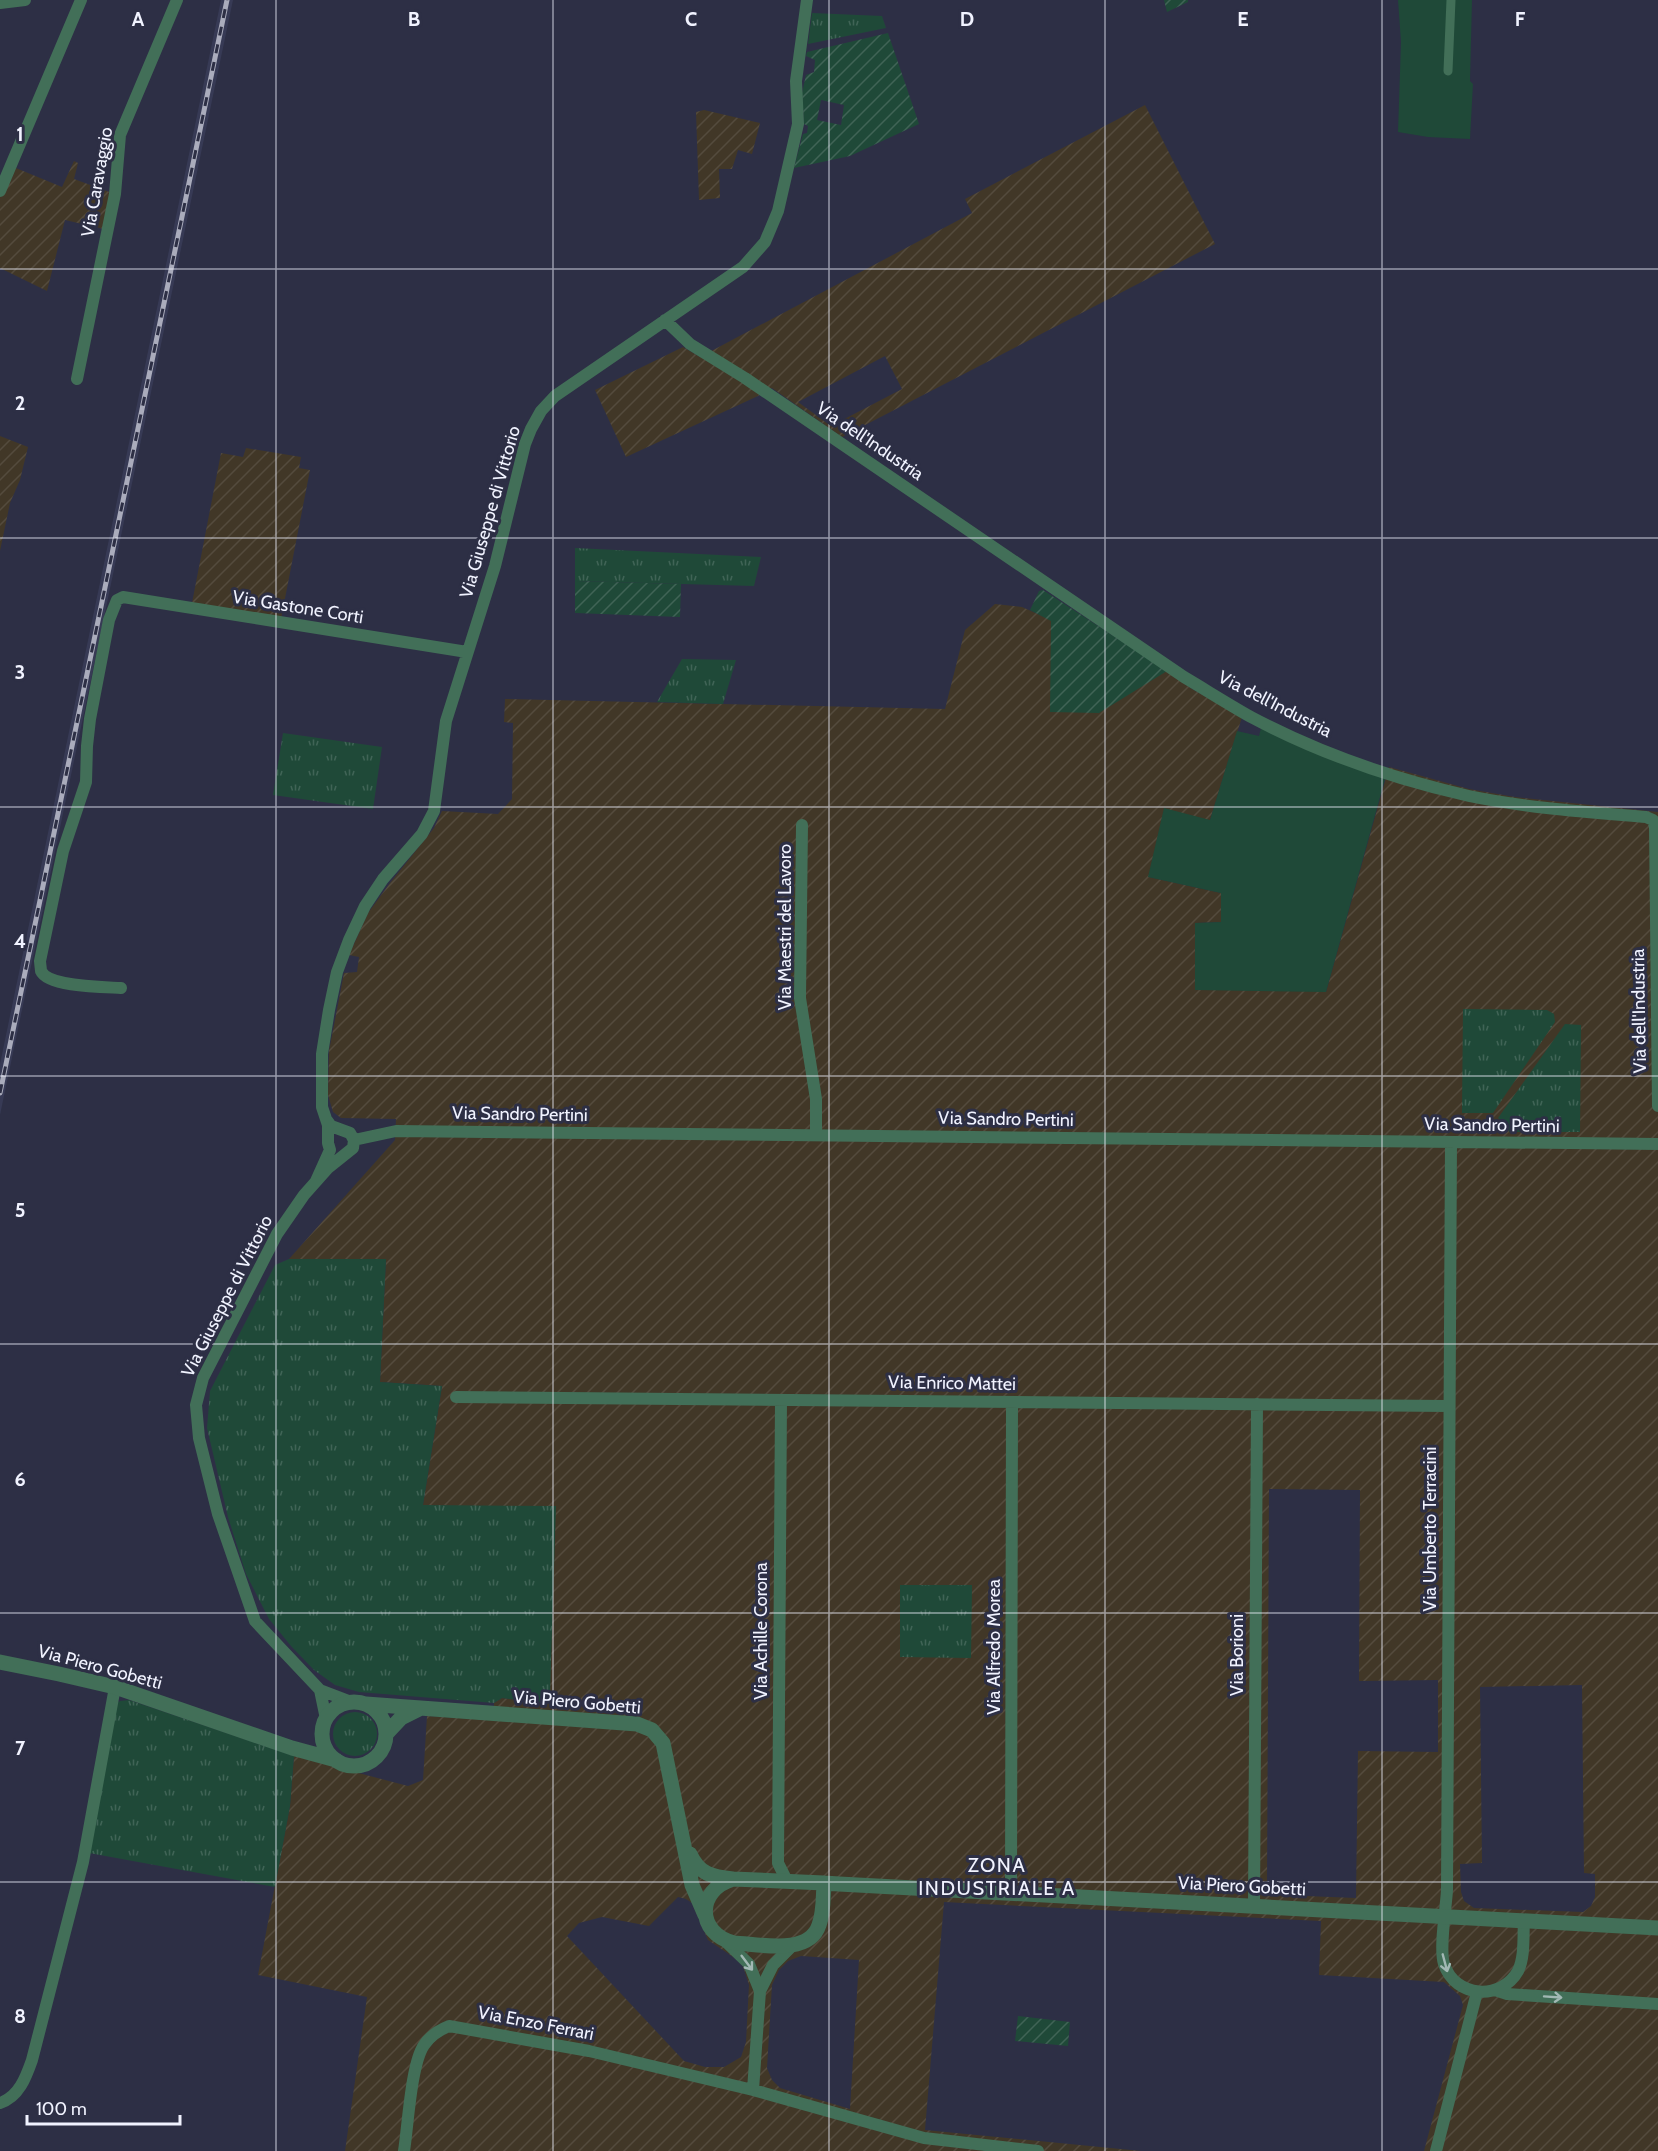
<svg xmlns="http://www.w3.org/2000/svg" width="1658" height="2151" viewBox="0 0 1658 2151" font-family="Cabin,sans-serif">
<defs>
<pattern id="industrial-furrows" width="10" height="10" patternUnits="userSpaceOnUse" patternTransform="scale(1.5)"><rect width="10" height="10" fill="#413727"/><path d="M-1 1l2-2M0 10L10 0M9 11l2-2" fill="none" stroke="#544b3d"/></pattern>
<pattern id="grass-tufts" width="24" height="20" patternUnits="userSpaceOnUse" patternTransform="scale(1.5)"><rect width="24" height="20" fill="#1f4938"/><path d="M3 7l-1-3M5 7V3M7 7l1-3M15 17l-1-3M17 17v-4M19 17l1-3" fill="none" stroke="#406456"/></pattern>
<pattern id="garden-furrows" width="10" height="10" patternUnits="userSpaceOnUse" patternTransform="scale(1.5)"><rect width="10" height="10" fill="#1f4938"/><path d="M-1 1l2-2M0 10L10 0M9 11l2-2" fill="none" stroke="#406456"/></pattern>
</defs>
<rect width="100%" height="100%" fill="#2d2f45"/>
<path fill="#373a55" d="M 221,0 L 233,0 L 0,1115 L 0,1064 Z"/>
<path fill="url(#industrial-furrows)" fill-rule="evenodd" d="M 1145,105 L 1215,244 L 842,437 L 772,388 L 758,396 L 626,457 L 595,390 L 683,347 L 700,357 L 972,213 L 965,199 ZM 885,356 L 902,389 L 831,426 L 798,402 Z
M 704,110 L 760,123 L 752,154 L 738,150 L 732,169 L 719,169 L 720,198 L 699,200 L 696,112 Z
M 74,161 L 78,163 L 74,179 L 115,194 L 108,230 L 65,220 L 47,291 L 0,268 L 0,191 L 11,166 L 62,187 Z
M 0,436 L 28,447 L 20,480 L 10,503 L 0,551 Z
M 246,448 L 301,457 L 299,468 L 310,470 L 281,619 L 192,603 L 221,453 L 243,457 Z
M 995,604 L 1022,607 L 1167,671 L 1192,689 L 1242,717 L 1210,820 L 1149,877 L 1221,893 L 1222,922 L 1195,923 L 1326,992 L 1389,767 L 1469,789 L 1515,797 L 1658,812 L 1658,2151 L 1424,2151 L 1463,2005 L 1460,1996 L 1444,1982 L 1319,1975 L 1321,1921 L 944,1902 L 925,2130 L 1141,2151 L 345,2151 L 367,1997 L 258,1975 L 290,1806 L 294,1756 L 408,1786 L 423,1780 L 427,1716 L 494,1720 L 494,1703 L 502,1698 L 542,1703 L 423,1505 L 442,1386 L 380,1382 L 386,1259 L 289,1259 L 395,1140 L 396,1119 L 341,1118 L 333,1112 L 328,1095 L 329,1051 L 344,973 L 357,972 L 359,957 L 349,955 L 368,913 L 390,883 L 434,828 L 442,811 L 498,814 L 512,799 L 513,723 L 504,722 L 505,699 L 945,709 L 965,630 ZM 1269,1489 L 1360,1490 L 1359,1681 L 1438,1680 L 1438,1752 L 1358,1751 L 1356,1898 L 1281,1895 L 1273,1892 L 1267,1886 ZM 1582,1685 L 1584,1873 L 1595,1874 L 1595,1897 L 1591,1906 L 1583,1912 L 1474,1908 L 1464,1901 L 1461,1892 L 1460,1864 L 1482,1863 L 1480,1687 ZM 678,1897 L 686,1899 L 692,1903 L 708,1940 L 742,1963 L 749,1985 L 746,2042 L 741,2057 L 724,2067 L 705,2067 L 684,2061 L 567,1936 L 579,1923 L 602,1917 L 649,1926 ZM 801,1956 L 859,1960 L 850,2109 L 780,2088 L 772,2080 L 767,2068 L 772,1985 L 779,1970 L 788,1961 Z"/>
<path fill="url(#grass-tufts)" d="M 812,13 L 882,16 L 886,28 L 808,44 Z
M 575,548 L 761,557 L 754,586 L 575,581 Z
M 682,659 L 736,660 L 723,704 L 657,702 Z
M 283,733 L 382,747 L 373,809 L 273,795 Z
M 1463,1009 L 1547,1010 L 1554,1014 L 1555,1022 L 1493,1113 L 1462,1113 Z
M 1565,1024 L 1581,1025 L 1580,1132 L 1509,1132 L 1506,1124 L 1498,1118 Z
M 289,1259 L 386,1259 L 380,1382 L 442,1386 L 423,1505 L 556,1506 L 550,1694 L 542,1703 L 502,1698 L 494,1703 L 359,1692 L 335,1685 L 314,1670 L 291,1646 L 269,1619 L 246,1574 L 228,1517 L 207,1428 L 210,1391 L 275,1265 Z
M 900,1585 L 972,1585 L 971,1658 L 900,1657 Z
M 129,1700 L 294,1756 L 290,1806 L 275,1887 L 89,1853 L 116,1704 L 120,1701 Z
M333 1734a22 22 0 1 1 44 0a22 22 0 1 1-44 0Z"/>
<path fill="#1f4938" d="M 1398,0 L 1472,0 L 1470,81 L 1473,84 L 1470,139 L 1428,137 L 1398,132 L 1401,42 Z
M 1261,728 L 1385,779 L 1326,992 L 1195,990 L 1195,923 L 1221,922 L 1221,893 L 1148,877 L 1164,808 L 1210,820 L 1237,731 L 1259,736 Z"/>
<path fill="url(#garden-furrows)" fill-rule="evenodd" d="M 1164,0 L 1188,0 L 1188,2 L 1167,12 Z
M 888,33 L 919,124 L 850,156 L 794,168 L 803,134 L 807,133 L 808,126 L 804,124 L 802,93 L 806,75 L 814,72 L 815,60 L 806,56 L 807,52 ZM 821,100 L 844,105 L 841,125 L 817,120 Z
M 575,581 L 681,584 L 680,617 L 575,613 Z
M 1043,590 L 1167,671 L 1099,713 L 1050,712 L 1051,621 L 1030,610 L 1039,591 Z
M 1018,2016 L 1070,2022 L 1068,2046 L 1015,2041 Z"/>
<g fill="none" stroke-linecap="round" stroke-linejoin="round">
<path stroke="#426f58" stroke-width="9" d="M 1448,71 L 1451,0"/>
<path stroke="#426f58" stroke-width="12" d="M 0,3 L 25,0
M 0,191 L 81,0
M 665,320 L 690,344 L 745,378 L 1184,677 C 1206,690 1228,704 1251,717 C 1319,753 1394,779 1469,796 C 1527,808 1587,812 1646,817 L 1653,820 L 1655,827 L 1658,1106
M 77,379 L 115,194 L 120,135 L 177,0
M 802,825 L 800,998 L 816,1099 L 816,1135
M 121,988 C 105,987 48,987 41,971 C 41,970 40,962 40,961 L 63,851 L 86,782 L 87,746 L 90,719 L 109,620 L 117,600 L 123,597 L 467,652
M 326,1119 L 331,1126 L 350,1133 L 354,1140 L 353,1148 L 328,1168 L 304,1195 L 277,1234 L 203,1378 L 196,1405 L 199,1438 L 218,1514 L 255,1621 L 320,1690 L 354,1703
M 354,1140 L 396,1131 L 1658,1144
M 1451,1142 L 1447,1890 C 1446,1909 1439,1948 1444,1964 C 1455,1998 1501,2001 1518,1971 C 1525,1957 1523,1936 1524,1920
M 316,1181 L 330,1150 L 328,1143 L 328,1125 L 322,1107 L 322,1054 L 329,1010 L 337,972 L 349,940 L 365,906 L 383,879 L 422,834 L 434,811 L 446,721 L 495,566 L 525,444 L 531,429 L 541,411 L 555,396 L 743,267 L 765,242 L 778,211 L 798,124 L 796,81 L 807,0
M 456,1397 L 1448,1406
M 781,1400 L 778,1863 L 787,1881
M 320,1690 L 326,1719
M 1011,1893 L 1012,1402
M 1254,1906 L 1257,1404
M 725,1941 L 749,1964 L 760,1991
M 1495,1990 L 1507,1994 L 1658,2004
M 753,2090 L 760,1991 L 773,1965 L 792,1946
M 0,2103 C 19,2097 26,2077 32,2060 L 83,1862 L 115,1687
M 404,2151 C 408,2126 411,2064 424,2045 C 430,2036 439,2030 449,2026 L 589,2051 L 753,2090 L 924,2138 L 1038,2151
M 1436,2151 L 1477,1992"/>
<path stroke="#426f58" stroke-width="15" d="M 0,1662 L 59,1674 L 115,1687 L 292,1748 L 336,1760
M322 1734a32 32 0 1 1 64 0a32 32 0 1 1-64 0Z
M 366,1704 L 637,1724 L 652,1730 L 663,1743 L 692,1885 L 705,1915
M 386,1734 L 401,1718 L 419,1709
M 690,1854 C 699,1874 712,1877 733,1879
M 824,1883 C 823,1897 824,1912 819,1925 C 809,1956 759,1944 734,1943 C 696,1933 696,1890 733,1879 L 824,1883 L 839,1884 L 1658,1928"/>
<g stroke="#aaacbc" stroke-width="5">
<path id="rail" d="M 0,1093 L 227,0"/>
</g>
<use href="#rail" stroke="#2d2f45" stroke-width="3" stroke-dasharray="9" stroke-linecap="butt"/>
</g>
<defs><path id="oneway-shaft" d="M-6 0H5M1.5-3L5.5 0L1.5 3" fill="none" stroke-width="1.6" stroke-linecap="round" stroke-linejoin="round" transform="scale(1.5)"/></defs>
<g stroke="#a2b8b4">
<use href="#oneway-shaft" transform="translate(747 1963) rotate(53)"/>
<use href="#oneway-shaft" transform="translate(1445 1963) rotate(75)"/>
<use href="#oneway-shaft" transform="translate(1553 1997) rotate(4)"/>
</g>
<path fill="none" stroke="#f1f3ff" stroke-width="1.5" stroke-opacity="0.55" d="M 276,0 L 276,2151M 553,0 L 553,2151M 829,0 L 829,2151M 1105,0 L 1105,2151M 1382,0 L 1382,2151M 0,269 L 1658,269M 0,538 L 1658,538M 0,807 L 1658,807M 0,1076 L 1658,1076M 0,1344 L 1658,1344M 0,1613 L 1658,1613M 0,1882 L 1658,1882"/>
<g text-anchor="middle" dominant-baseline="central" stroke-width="6" stroke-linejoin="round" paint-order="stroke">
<g font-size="18" fill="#f1f3ff" stroke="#2d2f45">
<text transform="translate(97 182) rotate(-80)">Via Caravaggio</text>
<text transform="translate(870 441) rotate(34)">Via dell'Industria</text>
<text transform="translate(490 512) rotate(-74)">Via Giuseppe di Vittorio</text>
<text transform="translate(298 607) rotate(9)">Via Gastone Corti</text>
<text transform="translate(1275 704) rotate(27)">Via dell'Industria</text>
<text transform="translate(785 927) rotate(-90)">Via Maestri del Lavoro</text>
<text transform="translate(1639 1011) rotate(-91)">Via dell'Industria</text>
<text transform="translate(520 1114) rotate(1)">Via Sandro Pertini</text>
<text transform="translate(1006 1119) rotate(1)">Via Sandro Pertini</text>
<text transform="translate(1492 1125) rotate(1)">Via Sandro Pertini</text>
<text transform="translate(227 1296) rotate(-63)">Via Giuseppe di Vittorio</text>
<text transform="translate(952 1383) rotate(1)">Via Enrico Mattei</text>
<text transform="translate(1430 1529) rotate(-90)">Via Umberto Terracini</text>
<text transform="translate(761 1631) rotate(-90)">Via Achille Corona</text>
<text transform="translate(994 1647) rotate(-90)">Via Alfredo Morea</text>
<text transform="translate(1237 1655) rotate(-90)">Via Borioni</text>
<text transform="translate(100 1667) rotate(15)">Via Piero Gobetti</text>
<text transform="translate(577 1702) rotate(5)">Via Piero Gobetti</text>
<text transform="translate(1242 1886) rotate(3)">Via Piero Gobetti</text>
<text transform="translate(536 2023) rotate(11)">Via Enzo Ferrari</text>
</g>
<g font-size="20" letter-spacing="1.5" fill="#f1f3ff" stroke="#2d2f45">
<text x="997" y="1865">ZONA<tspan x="997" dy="23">INDUSTRIALE A</tspan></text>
</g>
</g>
<g font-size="20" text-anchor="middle" font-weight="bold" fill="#f1f3ff" stroke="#2d2f45" stroke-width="6" stroke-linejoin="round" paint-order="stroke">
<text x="138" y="26">A</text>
<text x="414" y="26">B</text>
<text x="691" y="26">C</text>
<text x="967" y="26">D</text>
<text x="1243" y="26">E</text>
<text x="1520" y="26">F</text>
<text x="20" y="141">1</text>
<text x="20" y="410">2</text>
<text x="20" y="679">3</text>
<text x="20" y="948">4</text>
<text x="20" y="1217">5</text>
<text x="20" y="1486">6</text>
<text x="20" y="1755">7</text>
<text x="20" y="2023">8</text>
</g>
<path d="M27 2115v9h153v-9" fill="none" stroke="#f1f3ff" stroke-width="3"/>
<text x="36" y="2115" font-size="18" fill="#f1f3ff" stroke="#2d2f45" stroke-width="4.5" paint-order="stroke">100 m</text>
</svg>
